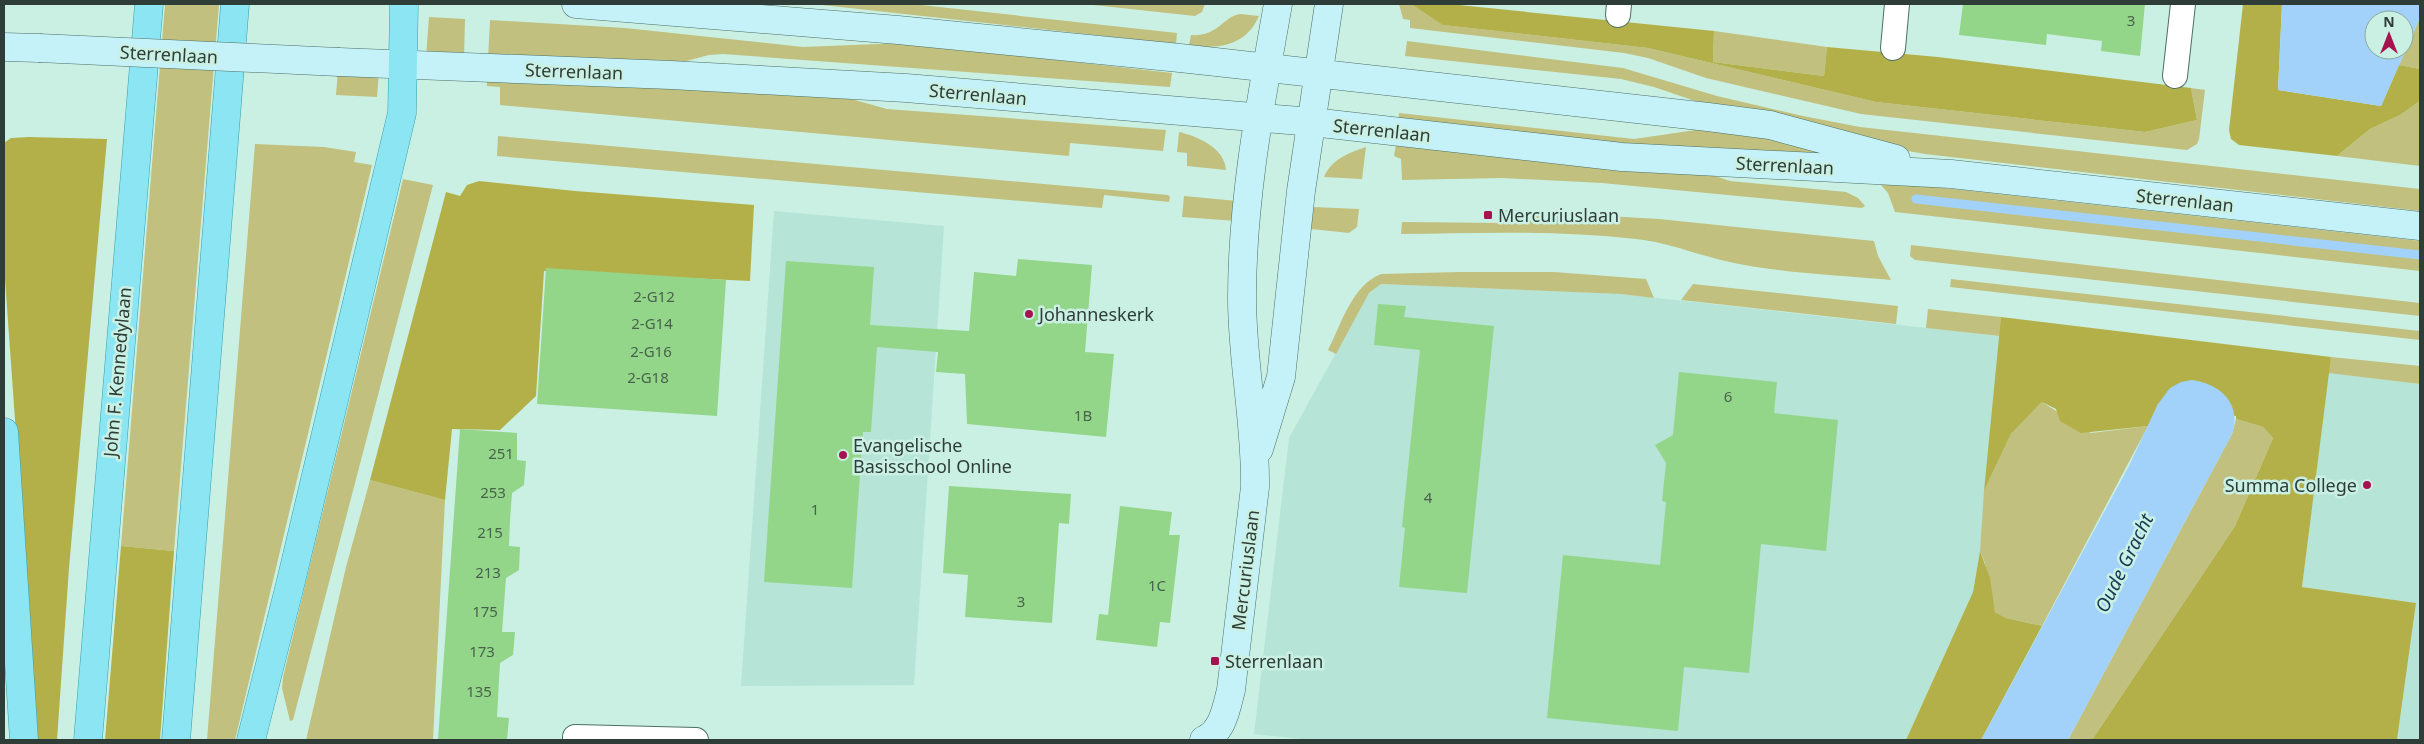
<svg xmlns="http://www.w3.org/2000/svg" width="2424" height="744" viewBox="0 0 2424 744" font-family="'Noto Sans',sans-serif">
<rect width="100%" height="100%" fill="#caf0e4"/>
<path fill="#b6e4d6" d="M 774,211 L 944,226 L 914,685 L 741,686 Z
M 1381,284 L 1621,294 L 2000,336 L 1980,551 L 1973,592 L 1906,740 L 1311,740 L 1254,734 L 1289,438 L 1369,293 Z
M 2328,373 L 2420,384 L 2420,740 L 2397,740 L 2416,603 L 2302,587 Z"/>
<path fill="#c1c07e" d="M 165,4 L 219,4 L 174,551 L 121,546 Z
M 813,4 L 912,4 L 1177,33 L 1176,44 Z
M 1084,4 L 1205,4 L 1202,12 L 1195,16 Z
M 1399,4 L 1411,4 L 1444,25 L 1648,48 L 1876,102 L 2145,132 L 2197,120 L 2191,88 L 2205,90 L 2199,139 L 2197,144 L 2187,150 L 1861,114 L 1706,78 L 1648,58 L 1624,53 L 1410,28 L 1410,20 L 1403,19 Z
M 1240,14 L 1259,16 C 1246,46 1219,49 1189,46 L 1191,35 C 1218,37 1222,17 1240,14 Z
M 429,17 L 465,19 L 464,59 L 426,57 Z
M 2420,18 L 2420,69 L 2399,65 Z
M 490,20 L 625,28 L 803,47 L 903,43 L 1172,73 L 1170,87 L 723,54 L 709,55 L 679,63 L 488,59 Z
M 1714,31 L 1827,47 L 1824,76 L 1713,62 Z
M 1407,41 L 1623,68 L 1717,96 L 1803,116 L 1860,127 L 2420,189 L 2420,211 L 1925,154 L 1885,147 L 1701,103 L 1654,87 L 1621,79 L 1405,56 Z
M 338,70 L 379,72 L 377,97 L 336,95 Z
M 487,79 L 830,93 L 887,109 L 1166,130 L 1163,151 L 1070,143 L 1069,156 L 500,105 L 500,87 L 487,86 Z
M 2420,101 L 2420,166 L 2337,156 L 2370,129 L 2400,115 Z
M 1399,113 L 1634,139 L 1696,130 L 1738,129 L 1853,162 L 1641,151 L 1398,124 Z
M 1179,132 C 1197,136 1225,148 1226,170 L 1187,166 L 1187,153 L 1177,152 Z
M 498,136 L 1168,195 L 1170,197 L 1169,202 L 1104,195 L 1102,208 L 497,156 Z
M 255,144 L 324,147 L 356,152 L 354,162 L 372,165 L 235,740 L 207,740 Z
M 1396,144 L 1709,174 L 1730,181 L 1846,192 L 1858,198 L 1865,206 L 1862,208 L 1602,183 L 1503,178 L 1402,180 L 1401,159 L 1394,156 Z
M 1366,147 L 1362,179 L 1324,177 C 1332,159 1348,153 1366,147 Z
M 403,179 L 433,185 L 293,720 L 290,721 L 282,688 L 283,677 Z
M 1890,182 L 2420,241 L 2420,271 L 1895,212 L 1888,193 L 1880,184 Z
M 1184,196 L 1237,201 L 1236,221 L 1182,217 Z
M 1313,207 L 1359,209 L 1357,227 L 1349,233 L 1311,229 Z
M 1503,210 L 1659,219 L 1874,241 L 1878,256 L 1891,280 C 1836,275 1774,273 1721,260 C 1692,253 1666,242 1636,239 C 1558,230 1479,233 1401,234 L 1402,222 L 1502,223 Z
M 1911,245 L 2420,303 L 2420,316 L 1915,260 L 1910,256 Z
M 1460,272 L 1554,272 L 1646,279 L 1654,298 L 1621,294 L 1381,284 L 1369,293 L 1336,354 L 1328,350 C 1341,325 1352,285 1381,274 Z
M 1951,279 L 2420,331 L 2420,340 L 1950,287 Z
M 1693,284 L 1898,306 L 1896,324 L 1681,300 Z
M 1928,309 L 2001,317 L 2000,336 L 1926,328 Z
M 2331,357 L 2420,366 L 2420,384 L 2328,373 Z
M 2042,402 L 2091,433 L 2148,426 L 2042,626 L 2006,618 L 1995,612 L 1985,563 L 1980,551 L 1984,491 L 2011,434 Z
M 2236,419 L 2263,427 L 2273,438 L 2235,526 L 2092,740 L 2068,740 L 2232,434 Z
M 370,480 L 445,500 L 433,740 L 306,740 L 346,567 Z"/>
<path fill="#b4b049" d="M 1411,4 L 1449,4 L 1714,31 L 1713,62 L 1824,76 L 1827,47 L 1938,57 L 2191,88 L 2197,120 L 2145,132 L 1876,102 L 1648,48 L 1443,25 Z
M 2243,4 L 2282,4 L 2278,90 L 2381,106 L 2399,65 L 2420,69 L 2420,101 L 2400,115 L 2370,129 L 2337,156 L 2239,145 L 2231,139 L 2229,130 Z
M 29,137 L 107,139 L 69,568 L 57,740 L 38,740 L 4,266 L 4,143 L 11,138 Z
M 479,181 L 575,191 L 754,205 L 750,281 L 544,271 L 536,396 L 500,430 L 452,429 L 445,500 L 370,480 L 446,192 L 460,196 L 467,185 Z
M 2001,317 L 2331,357 L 2302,587 L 2416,603 L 2397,740 L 2092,740 L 2235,526 L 2273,438 L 2263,427 L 2236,419 L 2236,416 L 2158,404 L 2148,426 L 2081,433 L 2060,421 L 2056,409 L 2042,402 L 2011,434 L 1984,491 Z
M 121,546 L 174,551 L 160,740 L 105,740 Z
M 1980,551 L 1990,578 L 1995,612 L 2006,618 L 2042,626 L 1981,740 L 1906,740 L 1973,592 Z"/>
<path fill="#a2d2fa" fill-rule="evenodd" d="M 2282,4 L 2420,4 L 2420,18 L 2381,106 L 2278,90 ZM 2374,20 L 2404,20 L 2404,50 L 2374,50 Z
M 2192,380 C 2221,384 2242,404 2232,434 L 2068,740 L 1981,740 L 2129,466 L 2158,404 L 2170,388 L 2181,382 Z"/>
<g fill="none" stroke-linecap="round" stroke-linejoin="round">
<path stroke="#a2d2fa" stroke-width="9" d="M 1916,199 L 2420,255"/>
</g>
<path fill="#94d689" d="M 1963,4 L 2145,4 L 2140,56 L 2101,51 L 2102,41 L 2047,34 L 2046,45 L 1959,35 Z
M 1018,259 L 1092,265 L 1085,352 L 1114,354 L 1106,437 L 967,424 L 965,374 L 936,372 L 938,352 L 877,347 L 871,432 L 863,432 L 852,588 L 764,582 L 786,261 L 874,267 L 870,325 L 969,331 L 974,272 L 1016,276 Z
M 546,268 L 726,280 L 717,416 L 537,404 Z
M 1378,304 L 1406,306 L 1404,317 L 1494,326 L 1467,593 L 1399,587 L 1405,528 L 1402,527 L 1420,350 L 1374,345 Z
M 1679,372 L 1777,382 L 1774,413 L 1838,420 L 1826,551 L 1761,544 L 1749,673 L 1684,667 L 1678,731 L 1547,718 L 1563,555 L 1660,565 L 1666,502 L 1662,501 L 1666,463 L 1655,445 L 1673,435 Z
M 460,429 L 517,433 L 517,460 L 526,461 L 524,485 L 512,493 L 510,520 L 509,546 L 520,547 L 519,570 L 506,578 L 502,632 L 515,632 L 513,655 L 500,663 L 497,717 L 509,718 L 507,740 L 438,740 Z
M 949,486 L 1071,494 L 1069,524 L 1059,523 L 1052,623 L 965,617 L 968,575 L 943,573 Z
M 1120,506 L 1172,512 L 1169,535 L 1180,535 L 1170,623 L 1160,622 L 1157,647 L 1096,640 L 1099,614 L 1108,615 Z"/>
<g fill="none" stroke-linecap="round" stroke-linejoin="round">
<g stroke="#4d6f66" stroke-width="26">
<path id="street" d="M 1618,15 L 1619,4
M 1893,48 L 1897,4
M 2175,76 L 2183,4
M 575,740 L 575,737 L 696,740"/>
</g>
<g stroke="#4d6f66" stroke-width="29">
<path id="secondary" d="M 576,4 L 898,30 L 1180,58 L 1708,117 L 1770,125 L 1896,159
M 4,47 L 39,48
M 339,62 L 671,75 L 906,88 L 1312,122 L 1622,157 L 1951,174 L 2420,226
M 1259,449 L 1281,377 L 1301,191 L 1329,4
M 1204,740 C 1223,731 1226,709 1231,690 L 1255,487 C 1256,424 1242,361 1242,298 C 1242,199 1261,101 1278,4"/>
</g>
<g stroke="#389eab" stroke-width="29">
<path id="primary" d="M 4,432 L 24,740
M 88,740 L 149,4
M 176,740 L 235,4
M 251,740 L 291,581 L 402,113 L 404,4"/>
</g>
<use href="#street" stroke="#fff" stroke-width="24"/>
<use href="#secondary" stroke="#c5f2f8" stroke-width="28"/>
<use href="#primary" stroke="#8be5f2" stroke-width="28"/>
<g stroke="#4d6f66" stroke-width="29" stroke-linecap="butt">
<path id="secondary-bridge" d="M 39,48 L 339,62"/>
</g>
<use href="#secondary-bridge" stroke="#c5f2f8" stroke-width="28"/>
</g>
<g fill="#a6124e" stroke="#caf0e4" stroke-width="2">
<rect x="1483" y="210" width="10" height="10" rx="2.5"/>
<circle cx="1029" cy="314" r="5"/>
<circle cx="843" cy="455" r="5"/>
<circle cx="2367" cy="485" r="5"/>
<rect x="1210" y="656" width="10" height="10" rx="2.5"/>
</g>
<g text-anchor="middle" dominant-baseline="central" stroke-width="5" stroke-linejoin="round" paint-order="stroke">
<g font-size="15" fill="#48634c">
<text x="2131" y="20">3</text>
<text x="654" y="296">2-G12</text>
<text x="652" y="323">2-G14</text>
<text x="651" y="351">2-G16</text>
<text x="648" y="377">2-G18</text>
<text x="1728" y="396">6</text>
<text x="1083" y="415">1B</text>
<text x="501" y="453">251</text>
<text x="493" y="492">253</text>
<text x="1428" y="497">4</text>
<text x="815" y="509">1</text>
<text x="490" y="532">215</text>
<text x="488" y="572">213</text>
<text x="1157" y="585">1C</text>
<text x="1021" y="601">3</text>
<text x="485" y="611">175</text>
<text x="482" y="651">173</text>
<text x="479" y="691">135</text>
</g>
<g font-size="18" fill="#2e3d38" stroke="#caf0e4">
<text transform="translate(169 54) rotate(3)">Sterrenlaan</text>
<text transform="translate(574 71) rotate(2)">Sterrenlaan</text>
<text transform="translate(978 94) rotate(5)">Sterrenlaan</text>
<text transform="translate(1382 130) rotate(6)">Sterrenlaan</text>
<text transform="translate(1785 165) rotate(3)">Sterrenlaan</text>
<text transform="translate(2185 200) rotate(6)">Sterrenlaan</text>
<text transform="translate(117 372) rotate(-85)">John F. Kennedylaan</text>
<text transform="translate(1245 570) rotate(-83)">Mercuriuslaan</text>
</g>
<g font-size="18" fill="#2e3d38" stroke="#caf0e4" text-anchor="start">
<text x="1498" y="215">Mercuriuslaan</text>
<text x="1039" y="314">Johanneskerk</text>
<text x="853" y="445">Evangelische<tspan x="853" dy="21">Basisschool Online</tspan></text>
<text x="2357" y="485" text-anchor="end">Summa College</text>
<text x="1225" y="661">Sterrenlaan</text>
</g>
<g font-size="19" font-style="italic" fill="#153954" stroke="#caf0e4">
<text transform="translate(2124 563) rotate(-64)">Oude Gracht</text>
</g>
</g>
<rect width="2424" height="744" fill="none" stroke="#2e3d38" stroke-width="10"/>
<g transform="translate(2389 35)"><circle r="24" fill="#caf0e4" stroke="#8ca89f"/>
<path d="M0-4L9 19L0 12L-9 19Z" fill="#a6124e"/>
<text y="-8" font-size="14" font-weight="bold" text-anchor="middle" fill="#2e3d38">N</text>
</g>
</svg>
